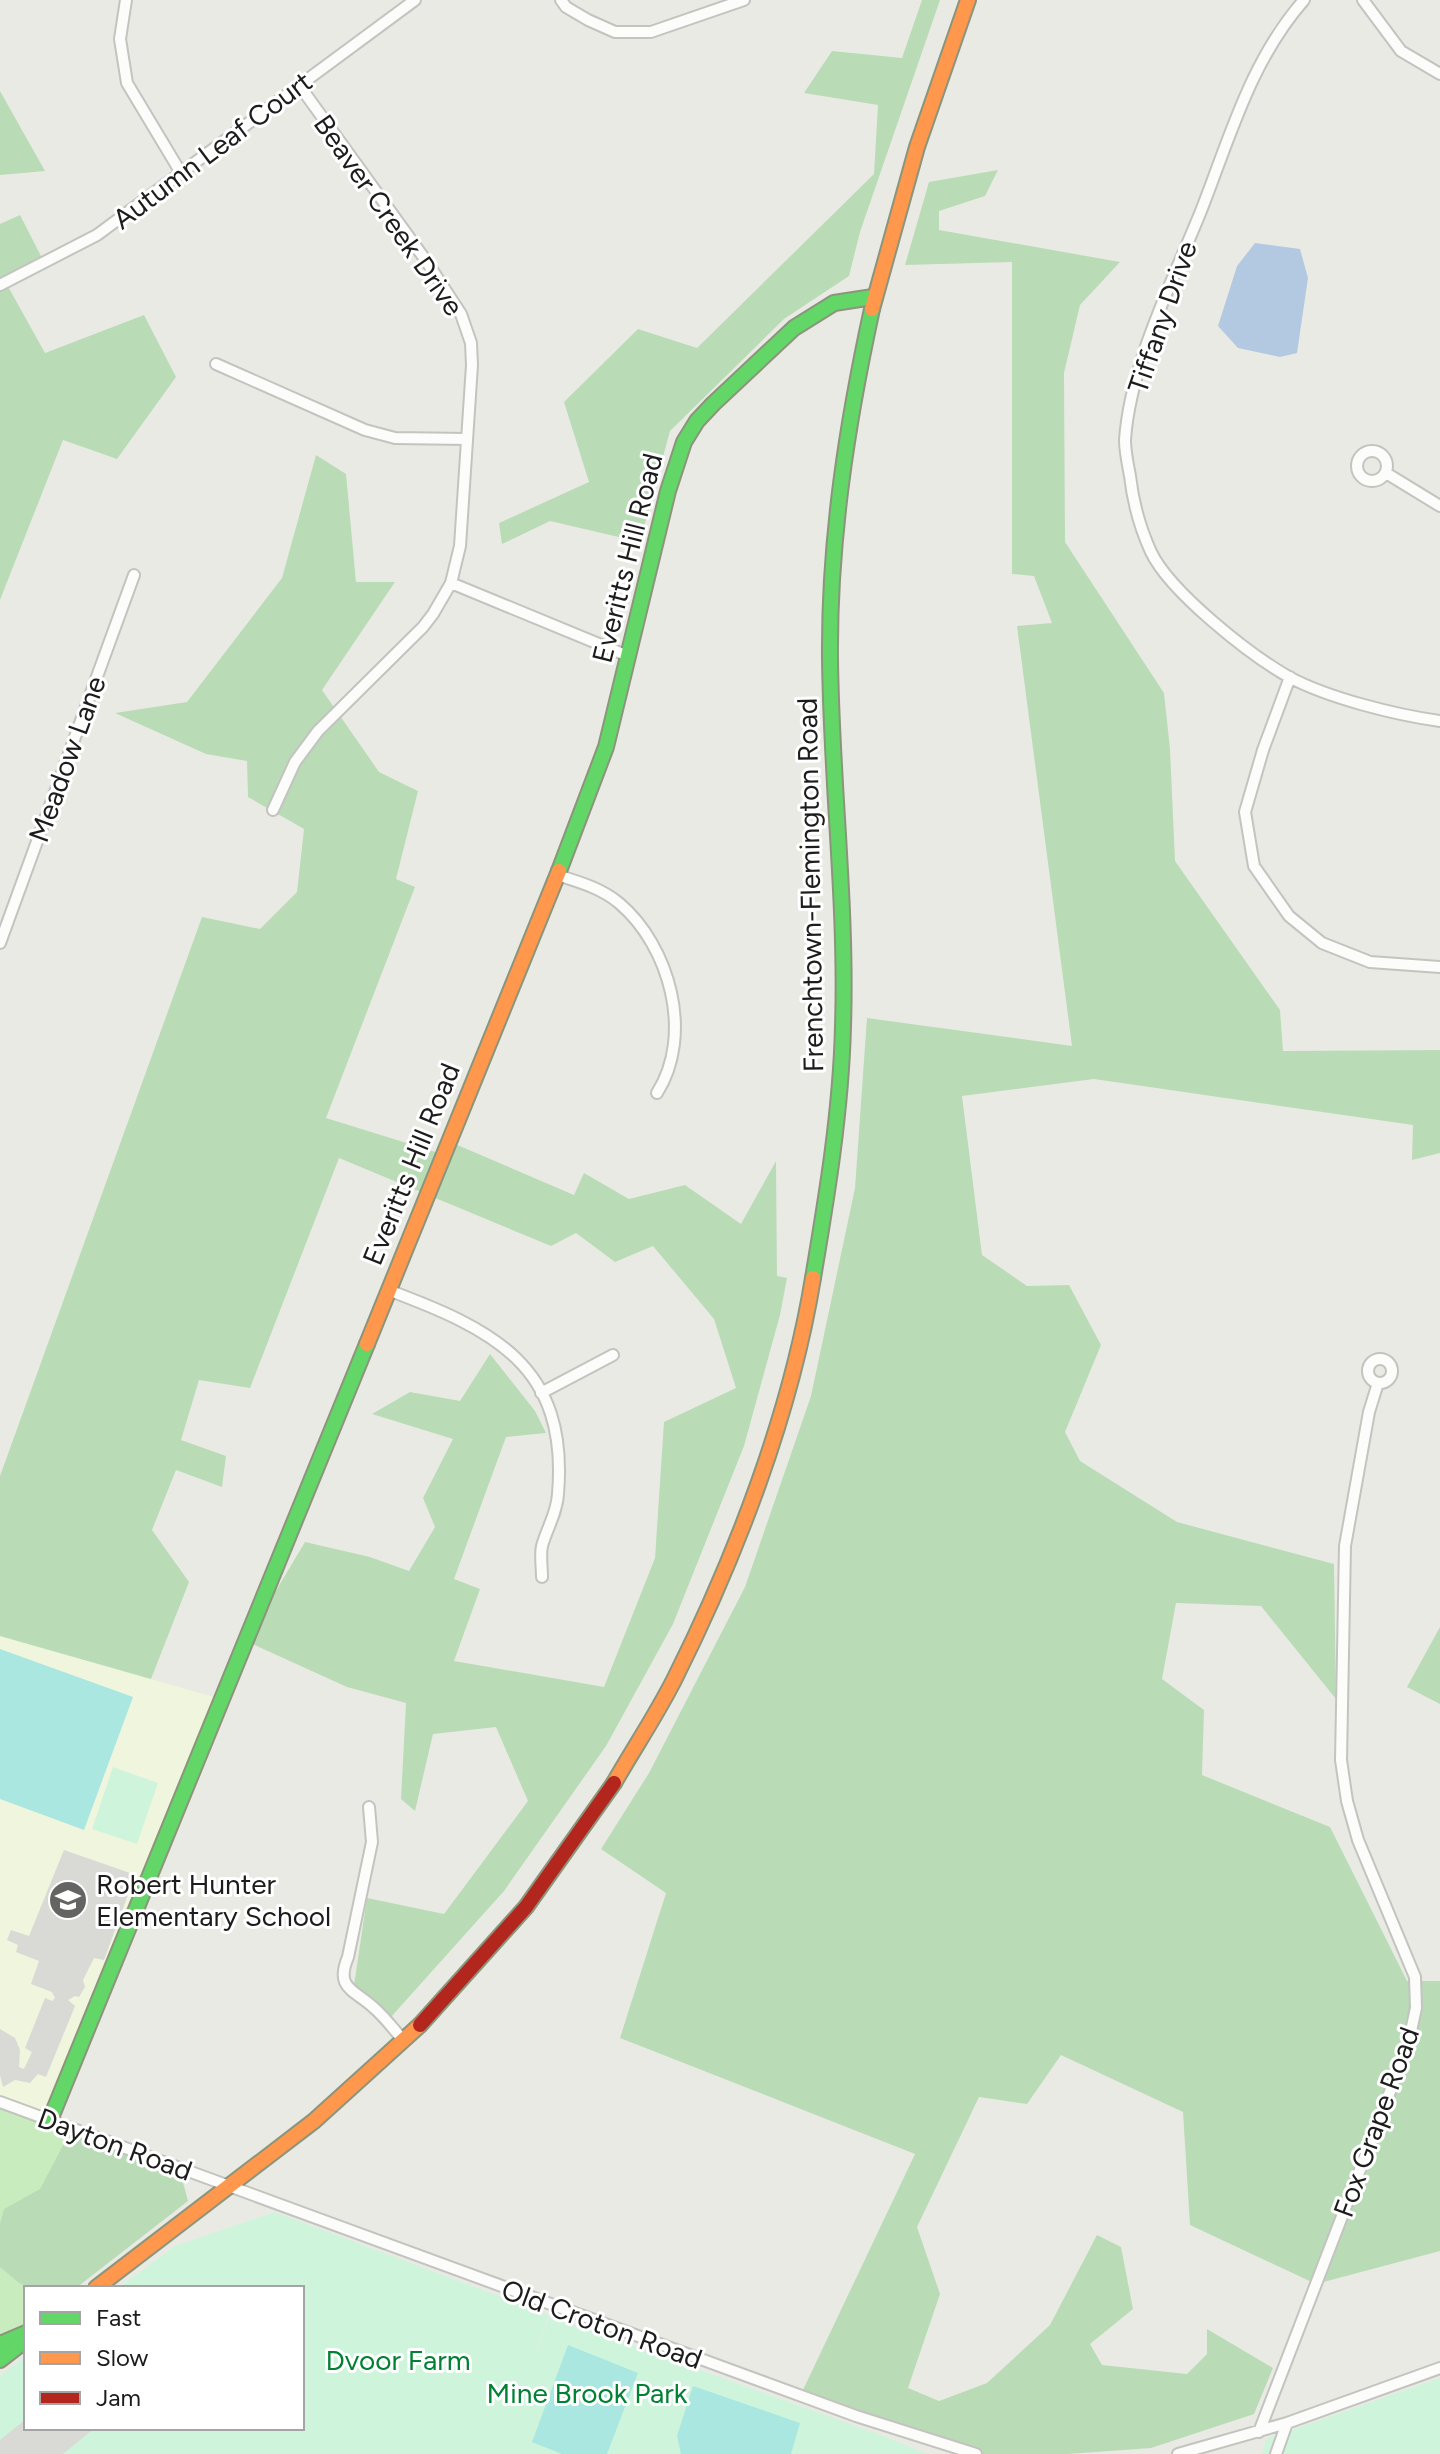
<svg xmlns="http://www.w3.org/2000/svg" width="1440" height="2454" viewBox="0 0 1440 2454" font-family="Figtree,sans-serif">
<rect width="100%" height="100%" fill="#eaeae4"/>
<path fill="#eff6dd" d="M 0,1636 L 217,1698 L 51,2106 L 35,2114 L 0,2102 Z"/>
<path fill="#c9ecbf" d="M 0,2109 L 70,2132 L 62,2288 L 26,2288 L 26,2324 L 0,2337 Z"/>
<path fill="#b9dcb7" d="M 922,0 L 940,0 L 860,232 L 849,276 L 784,319 L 670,431 L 640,542 L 550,521 L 502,544 L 499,523 L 589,482 L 564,402 L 638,329 L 697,348 L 874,174 L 878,105 L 804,93 L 832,51 L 902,58 Z
M 0,91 L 45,171 L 0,175 Z
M 998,170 L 985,196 L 939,211 L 939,230 L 1120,262 L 1080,305 L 1064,373 L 1065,542 L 1164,693 L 1170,749 L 1175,861 L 1280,1010 L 1283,1051 L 1440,1050 L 1440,1153 L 1412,1160 L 1413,1125 L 1094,1079 L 962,1096 L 982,1255 L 1027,1286 L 1069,1285 L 1101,1345 L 1065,1432 L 1080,1461 L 1177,1522 L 1334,1564 L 1336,1699 L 1261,1606 L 1176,1603 L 1162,1679 L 1204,1710 L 1202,1775 L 1330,1827 L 1407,1981 L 1440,1981 L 1440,2251 L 1316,2284 L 1190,2225 L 1183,2112 L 1061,2055 L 1027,2104 L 979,2097 L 917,2227 L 940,2294 L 908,2388 L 939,2401 L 987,2383 L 1050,2325 L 1097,2235 L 1121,2247 L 1133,2309 L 1090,2344 L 1102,2365 L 1187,2374 L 1207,2354 L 1207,2329 L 1273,2368 L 1254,2414 L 1151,2448 L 1068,2454 L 981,2454 L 802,2392 L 915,2154 L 620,2038 L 666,1893 L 601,1849 L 649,1773 L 745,1587 L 811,1396 L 855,1188 L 867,1018 L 1072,1046 L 1017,626 L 1052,623 L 1034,576 L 1012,574 L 1012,262 L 905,265 L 929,182 Z
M 20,215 L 43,260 L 5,281 L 45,353 L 144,315 L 176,377 L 117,459 L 63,440 L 0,600 L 0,224 Z
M 316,455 L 346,474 L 356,582 L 395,582 L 322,690 L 379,772 L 418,791 L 396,879 L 415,887 L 326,1118 L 442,1154 L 448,1141 L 574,1195 L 584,1173 L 629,1199 L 685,1185 L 741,1224 L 776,1161 L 777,1276 L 787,1278 L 780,1315 L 744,1446 L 673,1624 L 606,1746 L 504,1891 L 391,2017 L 353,1992 L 367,1898 L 444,1914 L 528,1801 L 496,1727 L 433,1734 L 415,1811 L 401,1799 L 406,1703 L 347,1687 L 246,1641 L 305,1542 L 370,1557 L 409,1571 L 435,1527 L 423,1498 L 453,1439 L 372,1414 L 410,1392 L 460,1401 L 490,1354 L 535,1411 L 546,1433 L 506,1437 L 454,1579 L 480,1589 L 454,1661 L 604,1687 L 655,1558 L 664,1422 L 736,1388 L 714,1319 L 653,1246 L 615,1262 L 576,1233 L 551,1246 L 339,1158 L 250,1388 L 199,1380 L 181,1440 L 226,1456 L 222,1487 L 176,1470 L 152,1530 L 189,1582 L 151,1679 L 0,1636 L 0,1476 L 202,917 L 260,929 L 297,892 L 304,829 L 248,797 L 247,761 L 206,754 L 115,713 L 187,702 L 282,578 Z
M 1440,1627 L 1440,1704 L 1407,1687 Z
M 70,2132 L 181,2175 L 188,2201 L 76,2288 L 32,2288 L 19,2283 L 0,2267 L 0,2224 L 4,2209 L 40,2189 Z"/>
<path fill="#cef5db" d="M 113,1767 L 158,1783 L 137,1844 L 92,1829 Z
M 275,2212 L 549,2315 L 533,2361 L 550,2316 L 889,2438 L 927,2454 L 0,2454 L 0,2376 L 26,2356 L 26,2428 L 302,2428 L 302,2288 L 118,2288 L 175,2246 Z
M 1440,2378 L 1440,2454 L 1262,2454 L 1266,2439 Z"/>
<path fill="#aae7e0" d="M 0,1649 L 133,1697 L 84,1830 L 0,1799 Z
M 568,2345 L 638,2373 L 607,2454 L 562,2454 L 532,2442 Z
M 693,2386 L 800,2423 L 791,2454 L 681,2454 L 677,2436 Z"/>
<path fill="#d9d9d6" d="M 64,1850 L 133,1874 L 128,1887 L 121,1885 L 129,1892 L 104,1960 L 94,1958 L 83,1980 L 85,1987 L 79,1997 L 75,1996 L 68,2000 L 75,2006 L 46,2077 L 38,2074 L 30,2083 L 15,2080 L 3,2087 L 0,2075 L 0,2029 L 15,2038 L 20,2050 L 19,2067 L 24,2069 L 32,2052 L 25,2048 L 45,1998 L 52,2001 L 55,1998 L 52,1992 L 31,1984 L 39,1961 L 16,1952 L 18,1945 L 7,1940 L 11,1930 L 29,1936 Z
M 26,2419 L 26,2428 L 88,2428 L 91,2431 L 63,2454 L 0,2454 L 0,2440 Z"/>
<path fill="#b3c9e1" d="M 1255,243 L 1300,249 L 1308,278 L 1297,353 L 1280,357 L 1238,348 L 1218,326 L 1237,266 Z"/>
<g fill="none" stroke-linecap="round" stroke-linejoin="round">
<g stroke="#c3c3c0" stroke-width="14">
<path id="street" d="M 126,0 L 120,39 L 127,83 L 181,173
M 561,0 L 566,7 L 588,20 L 615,32 L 651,32 L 744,0
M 1304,0 C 1251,60 1230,137 1201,211 C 1173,280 1130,365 1125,440 C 1125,452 1128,465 1130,476 C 1133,502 1140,528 1151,552 C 1170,592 1250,655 1289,677 C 1328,698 1396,715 1440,721
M 1363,0 L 1401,51 L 1440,74
M 0,285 L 97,235 L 415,0
M 216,364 L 365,430 L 395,438 L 467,439
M1357 466a15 15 0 1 1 30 0a15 15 0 1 1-30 0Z
M 1386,473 L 1440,506
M 451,583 L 628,656
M 1290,677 L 1263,750 L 1245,812 L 1254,866 L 1289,916 L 1322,943 L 1370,962 L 1440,967
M 273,810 L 295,762 L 318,731 L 423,627 L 433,614 L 451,583 L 460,546 L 472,365 L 471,343 L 461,314 L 427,262 L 299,85
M 557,875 C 579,882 601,888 619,903 C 670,946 694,1035 657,1093
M 0,943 L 134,575
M 388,1290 C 492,1329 569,1365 558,1494 C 557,1513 547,1528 542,1546 C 540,1555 542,1567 542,1577
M1368 1371a12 12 0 1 1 24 0a12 12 0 1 1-24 0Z
M 541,1393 L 613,1355
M 369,1807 L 372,1842 L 348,1957 C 335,1988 353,1989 373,2007 C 385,2017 394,2030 404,2041
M 0,2102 L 856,2416 L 976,2454
M 1259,2432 L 1408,2045 L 1416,2008 L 1415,1977 L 1358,1840 L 1347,1801 L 1341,1760 L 1345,1546 L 1369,1412 L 1378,1383
M 1178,2454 L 1287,2423 L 1440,2368
M 1276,2454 L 1287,2423"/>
</g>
<g stroke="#8b957c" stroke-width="18">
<path id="fast" d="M 559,871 L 606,747 L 668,491 L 684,442 L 697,421 L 713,404 L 794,328 L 834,303 L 873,297
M 813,1278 C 827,1195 841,1111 843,1026 C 847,903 831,780 830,657 C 829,540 847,424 872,309
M 50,2120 L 367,1344
M 0,2344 L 26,2333
M 0,2360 L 26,2340"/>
</g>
<g stroke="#8b957c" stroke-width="18">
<path id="slow" d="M 872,309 L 917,147 L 968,0
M 367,1344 L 559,871
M 614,1783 C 634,1748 657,1714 675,1678 C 736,1556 791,1413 813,1278
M 96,2288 L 314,2121 L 420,2025"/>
</g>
<g stroke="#8b957c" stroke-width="18">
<path id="jam" d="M 420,2025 L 526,1907 L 614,1783"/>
</g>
<use href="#street" stroke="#fcfcfb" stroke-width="10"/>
<use href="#fast" stroke="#63d668" stroke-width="14"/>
<use href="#slow" stroke="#ff974d" stroke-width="14"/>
<use href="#jam" stroke="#b3261e" stroke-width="14"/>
</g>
<defs>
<g id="school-disc" transform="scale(2)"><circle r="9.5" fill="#646462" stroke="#fff"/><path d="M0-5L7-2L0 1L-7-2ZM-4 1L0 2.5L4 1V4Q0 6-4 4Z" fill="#fff"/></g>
</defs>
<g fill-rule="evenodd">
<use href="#school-disc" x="68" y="1900"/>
</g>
<g text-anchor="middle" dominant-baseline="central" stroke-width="6" stroke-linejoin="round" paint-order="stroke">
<g font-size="28" fill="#1c1c1c" stroke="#fff">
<text transform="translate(212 150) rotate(-37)">Autumn Leaf Court</text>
<text transform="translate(389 215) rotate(55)">Beaver Creek Drive</text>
<text transform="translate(1162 317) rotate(-71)">Tiffany Drive</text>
<text transform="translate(627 558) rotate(-76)">Everitts Hill Road</text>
<text transform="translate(67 759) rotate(-70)">Meadow Lane</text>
<text transform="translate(810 885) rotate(-91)">Frenchtown-Flemington Road</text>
<text transform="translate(411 1164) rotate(-68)">Everitts Hill Road</text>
<text transform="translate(1376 2122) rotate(-70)">Fox Grape Road</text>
<text transform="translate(115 2144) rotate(20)">Dayton Road</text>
<text transform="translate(602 2324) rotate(20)">Old Croton Road</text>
</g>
<g font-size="28" fill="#1c1c1c" stroke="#fff" text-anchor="start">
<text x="96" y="1884">Robert Hunter<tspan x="96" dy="32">Elementary School</tspan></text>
</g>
<g font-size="28" fill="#028134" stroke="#fff">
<text x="398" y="2360">Dvoor Farm</text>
<text x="587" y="2393">Mine Brook Park</text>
</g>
</g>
<rect x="24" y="2286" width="280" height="144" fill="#ffffff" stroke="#a4a4a4" stroke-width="2"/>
<rect x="40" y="2312" width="40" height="12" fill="#63d668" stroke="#a4a4a4" stroke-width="2"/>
<text x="96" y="2326" font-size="24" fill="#1c1c1c">Fast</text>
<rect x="40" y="2352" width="40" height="12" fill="#ff974d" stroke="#a4a4a4" stroke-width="2"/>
<text x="96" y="2366" font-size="24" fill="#1c1c1c">Slow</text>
<rect x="40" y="2392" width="40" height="12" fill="#b3261e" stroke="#a4a4a4" stroke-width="2"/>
<text x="96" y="2406" font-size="24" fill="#1c1c1c">Jam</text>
</svg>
